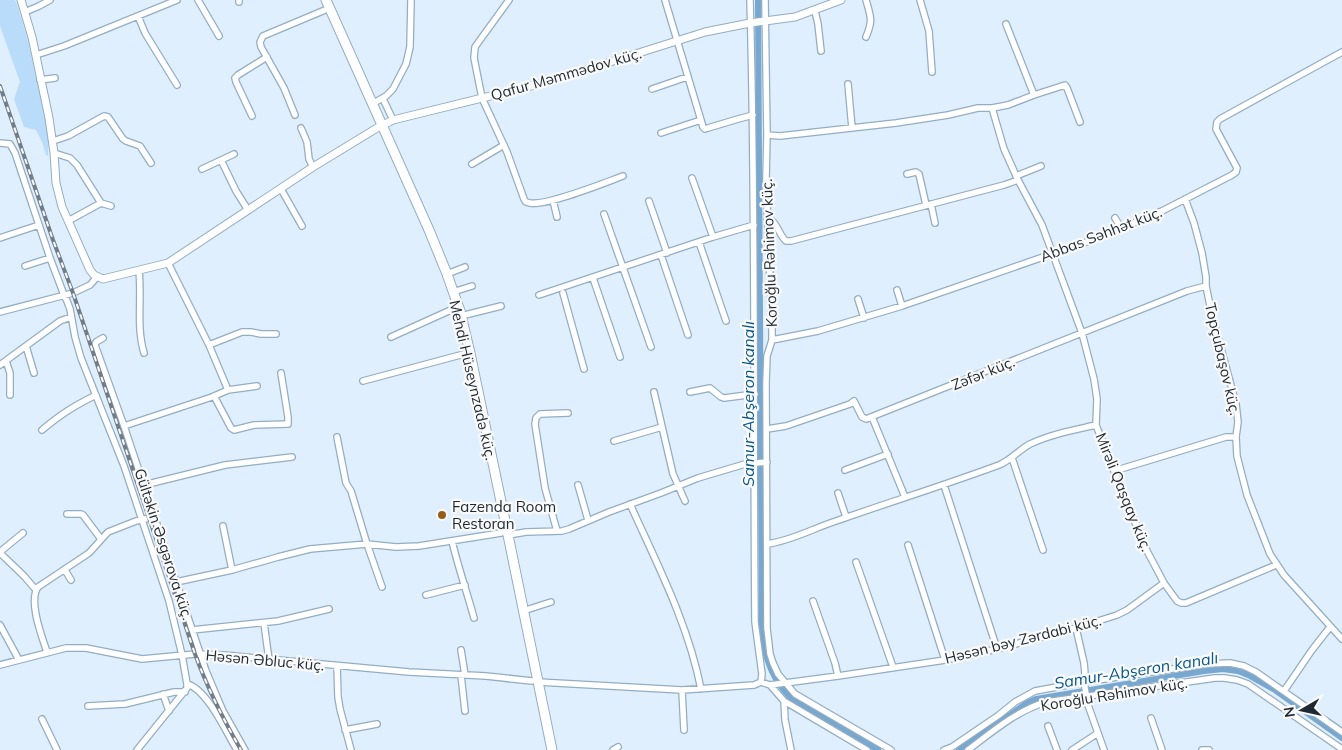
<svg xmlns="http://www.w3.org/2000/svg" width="1342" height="750" viewBox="0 0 1342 750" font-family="Mulish,sans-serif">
<rect width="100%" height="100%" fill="#dfeffe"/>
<path fill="#b9dcfa" d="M 0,0 L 15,0 L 17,4 L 27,37 L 48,131 L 48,156 L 46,155 L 42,142 L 36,130 L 24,127 L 14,99 L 20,82 L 0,26 Z"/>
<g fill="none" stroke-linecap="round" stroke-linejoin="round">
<path stroke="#78a7cf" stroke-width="6" d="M 758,0 L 762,633 C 765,660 773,681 793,700 L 878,750
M 959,750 L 1027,703 L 1036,699 L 1204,671 L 1223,669 L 1238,671 L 1248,675 L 1275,690 L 1342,738"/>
<g stroke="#93adc3" stroke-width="8">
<path id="minor" d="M 198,0 L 219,36
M 239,0 L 239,2
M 509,0 L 480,40 L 475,47 L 474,58 L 482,98 L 507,152 L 524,199 C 526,202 525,202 530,203 C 547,206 604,183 623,176
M 665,0 L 703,127 L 705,129 L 708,128 L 738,119 L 753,115
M 750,0 C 756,207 753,414 755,622 L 762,674 L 761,682
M 765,0 L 767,135 L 766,179 L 772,331 L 772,340 L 767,356 L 766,383 L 767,628 L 770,654 L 773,663 L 778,674 L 795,694 L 891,750
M 920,0 L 929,31 L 932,72
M 815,11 L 818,24 L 821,51
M 25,12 L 39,6 L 50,0
M 138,16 L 145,33 L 177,85
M 1006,24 L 1034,95
M 866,37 C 873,20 871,18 866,0
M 36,55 L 64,46 L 177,0
M 40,80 L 55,78
M 848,84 L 852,128
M 652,89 L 687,77
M 383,99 L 393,120
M 372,104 L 386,96 L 393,89 L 406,64 L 410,47 L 411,0
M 992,108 L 1004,149 L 1018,180 L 1042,225 L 1082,333 L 1094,379 L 1097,399 L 1096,425 L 1114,471 L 1146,549 L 1164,583 L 1177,601 L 1181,603 L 1186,603 L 1276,565
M 295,115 L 284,88 L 261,47 L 260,42 L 263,36 L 325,10
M 252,116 L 236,82 L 235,78 L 238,75 L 267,57
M 301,128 L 307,142 L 309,159 L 313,167
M 661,133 L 701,120
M 767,135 L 780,136 L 896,123 L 948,115 L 978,108 L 992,108 L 1008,105 L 1034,95 L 1065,85 L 1067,88 L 1080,122
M 53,141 L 68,136 L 104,116 L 108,117 L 123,139 L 126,141 L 140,146 L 151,163
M 0,143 L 10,144 L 15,153 L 50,258 L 64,295 L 67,301 L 70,309 L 75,337 L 81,358 L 124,466 L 169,601 L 182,655 L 187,684 L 187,688 L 137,750
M 54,153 L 70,158 L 77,165 L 101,203 L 68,221
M 221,160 L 236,191 L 248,210
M 472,164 L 504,145
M 202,169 L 234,154
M 907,174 L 916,172 L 919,174 L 926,205
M 1016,176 L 1041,166
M 692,178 L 713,237
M 281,189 L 302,226
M 1185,199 L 1194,223 L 1202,253 L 1206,277 L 1206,286 L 1212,315 L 1236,404 L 1238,422 L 1236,437 L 1237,456 L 1247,495 L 1270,554 L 1284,575 L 1342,639
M 553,200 L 557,217
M 649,201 L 667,253
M 101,203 L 111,206
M 931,204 L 935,223
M 604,214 L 651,347
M 767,218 C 778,222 778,234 786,241 L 791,241 L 1004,185 L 1018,180
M 1115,218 L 1121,228
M 0,238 L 39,225
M 699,242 L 726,321
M 661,255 L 688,335
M 168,263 L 209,345 L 228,390
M 25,266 L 50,258
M 139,271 C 142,298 136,326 144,353
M 447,274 L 465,267
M 593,278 L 620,357
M 897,290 L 902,306
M 453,292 L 472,286
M 563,293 L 584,369
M 539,295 L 713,237 L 754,225
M 858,299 L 864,318
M 0,312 L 73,293 L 90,285 L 97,277
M 461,316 L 501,306
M 391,337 L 453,309
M 103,338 L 96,342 L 95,345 L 124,426 L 206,671 L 223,711 L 245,750
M 772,340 L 818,331 L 902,306 L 1095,239 L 1162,211 L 1232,175 L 1236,172 L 1237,168 L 1216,129 L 1217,122 L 1220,119 L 1342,52
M 209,345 L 242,332 L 251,332 L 261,334 L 276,334
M 26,346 L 34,373
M 6,361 L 10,373 L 10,395
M 0,365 L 60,321 L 71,317
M 363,381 L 464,354
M 654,392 L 673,474 L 685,501
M 690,392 L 710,388 L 721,397 L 724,398 L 755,394
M 214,396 L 231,428 L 234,430 L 254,425 L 288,424 L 288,417 L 281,373
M 872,417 L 905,497
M 124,426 L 212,397 L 228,390 L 257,386
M 767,429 L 786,426 L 850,404 L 854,401 L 862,417 L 866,419 L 1187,291 L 1206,286
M 42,430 C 61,414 74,406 96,395
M 337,437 L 346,483 L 351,491 L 367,544 L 382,587
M 614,441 L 662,427
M 1012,458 L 1043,550
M 845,470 L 888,454
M 1114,471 L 1226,437 L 1236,437
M 144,485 L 225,465 L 292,457
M 578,485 L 588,520
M 944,485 L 997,649
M 838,493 L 846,517
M 630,504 C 657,564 688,623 701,689
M 67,514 L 81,514 L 83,515 L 101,539
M 223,526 L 232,570
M 557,531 L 545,488 L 535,424 L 536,418 L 540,414 L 568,413
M 23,533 L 1,551 L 1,554 L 24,576 L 36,590
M 508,535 L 526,532 L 562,531 L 569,529 L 609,512 L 661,493 L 698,478 L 745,464 L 767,462
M 452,541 C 458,567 467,592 474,618
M 767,544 C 791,541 814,528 836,521 C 890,502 945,485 999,465 C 1011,460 1019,450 1030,444 C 1051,434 1074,430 1096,425
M 908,545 L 945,660
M 856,562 L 893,667
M 65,570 L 71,580
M 176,582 L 232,570 L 278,557 L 310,549 L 367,544 L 396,547 L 419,546 L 501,533
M 426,595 L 465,585
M 813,601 L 835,663 L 838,676
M 523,611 L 551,602
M 264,623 L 269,660
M 0,625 L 19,660
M 1076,628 L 1084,663 L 1085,674 L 1084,682 L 1088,705 L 1104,750
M 192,630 L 278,621 L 329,609
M 461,650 L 465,675
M 47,652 C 42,637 28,601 38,587 L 89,553 L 108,532 L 136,521 L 154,517
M 0,665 L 66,648 L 86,648 L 142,659 L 195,654 L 224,655 L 409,672 L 486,676 L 532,681
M 337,666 L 338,697 L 340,709 L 351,750
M 461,675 L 465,711
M 538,682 L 682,690 L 754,685 L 761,682
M 761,682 L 770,685 L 784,701 L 867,750
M 187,684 C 207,689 226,732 237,750
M 770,685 L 838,676 L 945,660 L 997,649 L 1076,628 L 1117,615 L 1127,610 L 1164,583
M 682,690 L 684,730
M 1284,691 L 1312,650 L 1330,627
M 163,694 L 169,711
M 784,701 L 785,720 L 791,750
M 88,706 L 125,704 L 174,692 L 185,692
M 1151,718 L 1162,750
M 42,719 L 57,750
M 1048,726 L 1057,750
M 345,730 L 377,724
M 613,750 L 618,747
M 944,750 L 952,747 L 999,715 L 1015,702 L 1035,691 L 1084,682 L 1206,664 L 1230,663 L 1244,666 L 1256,672 L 1342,732
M 968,750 C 992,732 1016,711 1046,702 L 1215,678 L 1224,678 L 1237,680 L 1248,684 L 1342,749
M 1072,750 L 1098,733
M 1202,750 L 1209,750"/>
</g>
<g stroke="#93adc3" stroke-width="9">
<path id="tertiary" d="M 21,0 L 32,37 L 49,118 L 54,153 L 56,183 L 62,207 L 90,270 L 94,275 L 103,279 L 168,263 L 313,167 L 377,128 L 393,120 L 547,82 L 705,32 L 750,23 L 795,17 L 841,0"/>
</g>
<g stroke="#93adc3" stroke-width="11">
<path id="primary" d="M 326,0 L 429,230 L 447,274 L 460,311 L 470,353 L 508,535 L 552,750"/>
</g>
<use href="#minor" stroke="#fff" stroke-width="5.5"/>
<use href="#tertiary" stroke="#fff" stroke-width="7"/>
<use href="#primary" stroke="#fff" stroke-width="9"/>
<g stroke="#717e89" stroke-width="4">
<path id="rail" d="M 0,86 L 53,240 L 73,293 L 195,654 C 207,687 223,719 241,750"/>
</g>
<use href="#rail" stroke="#fafafa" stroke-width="2" stroke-dasharray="5.5" stroke-linecap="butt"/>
</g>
<circle fill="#965c19" stroke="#fafafa" stroke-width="2" cx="442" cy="515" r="5"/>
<g text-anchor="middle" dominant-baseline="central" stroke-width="4.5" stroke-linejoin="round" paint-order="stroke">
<g font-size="15" fill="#1e2931" stroke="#fafafa">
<text transform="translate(566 74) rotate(-16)">Qafur Məmmədov küç.</text>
<text transform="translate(1101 234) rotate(-21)">Abbas Səhhət küç.</text>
<text transform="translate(769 253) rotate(-92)">Koroğlu Rəhimov küç.</text>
<text transform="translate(1223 359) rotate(77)">Topçubaşov küç.</text>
<text transform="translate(983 373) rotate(-22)">Zəfər küç.</text>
<text transform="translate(473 380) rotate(77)">Mehdi Hüseynzadə küç.</text>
<text transform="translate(1124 492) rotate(68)">Mirəli Qaşqay küç.</text>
<text transform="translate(164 544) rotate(72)">Gültəkin Əsgərova küç.</text>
<text transform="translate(1023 639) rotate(-14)">Həsən bəy Zərdabi küç.</text>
<text transform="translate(265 660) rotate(5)">Həsən Əbluc küç.</text>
<text transform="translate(1114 694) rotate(-9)">Koroğlu Rəhimov küç.</text>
</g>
<g font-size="15" fill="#1e2931" stroke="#fafafa" text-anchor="start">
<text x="452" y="506">Fazenda Room<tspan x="452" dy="17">Restoran</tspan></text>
</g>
<g font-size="16" font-style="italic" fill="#055789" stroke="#fafafa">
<text transform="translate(748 404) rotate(-90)">Samur-Abşeron kanalı</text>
<text transform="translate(1136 670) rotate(-9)">Samur-Abşeron kanalı</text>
</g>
</g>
<g transform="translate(1302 710) rotate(261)" stroke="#fafafa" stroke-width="4" paint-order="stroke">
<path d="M0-4L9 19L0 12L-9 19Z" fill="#1e2931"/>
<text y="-8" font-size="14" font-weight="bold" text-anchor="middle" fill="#1e2931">N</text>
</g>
</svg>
